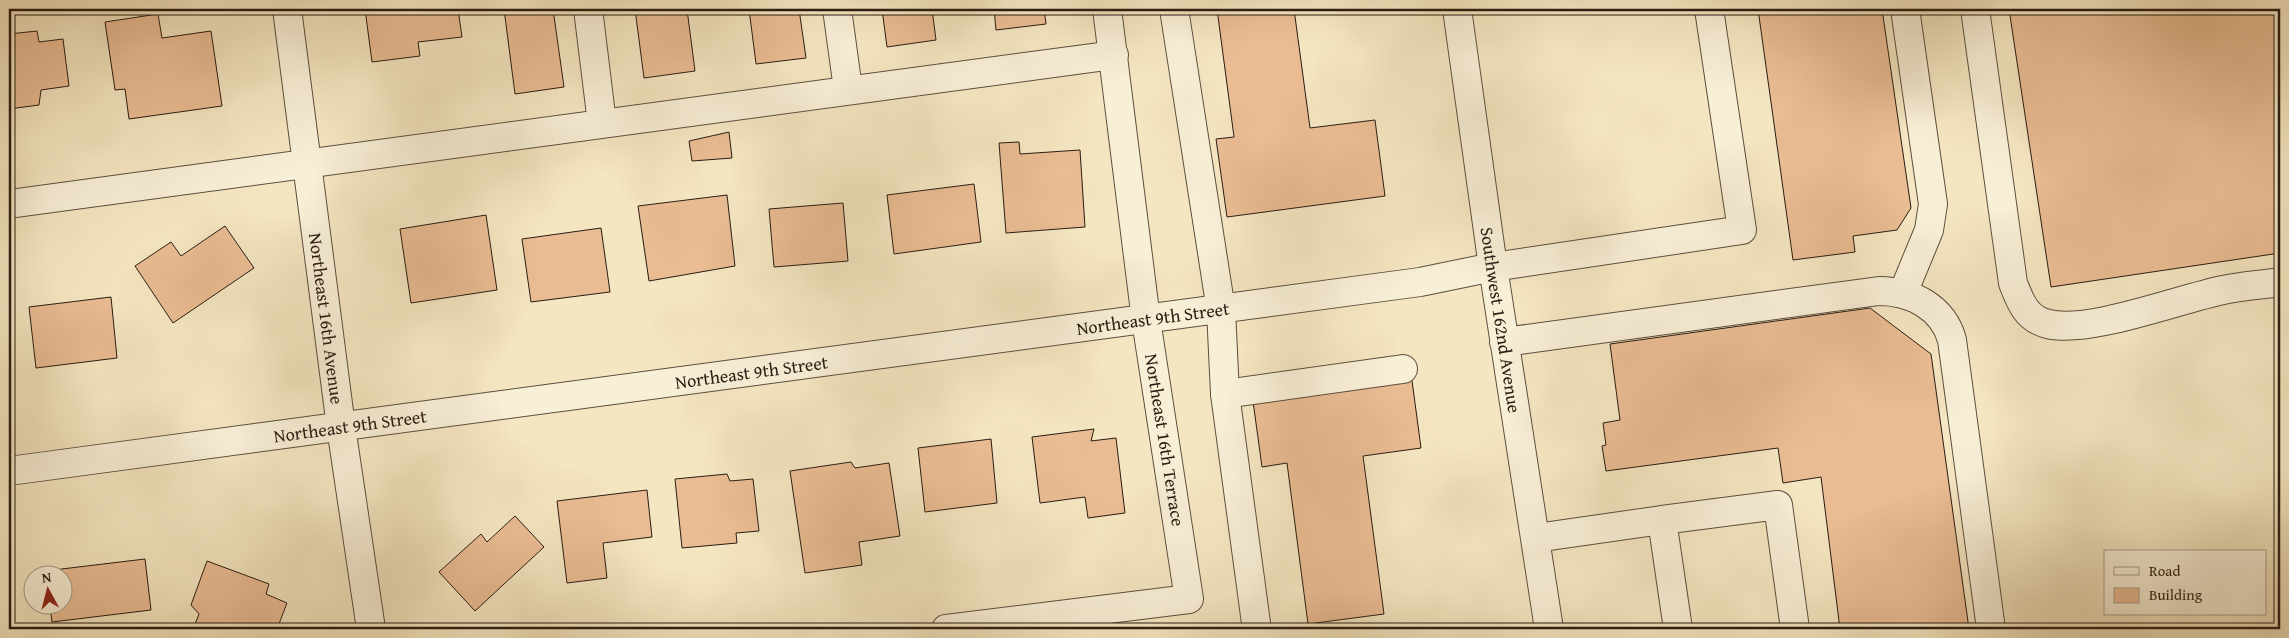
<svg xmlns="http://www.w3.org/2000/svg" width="2289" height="638" viewBox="0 0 2289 638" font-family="'Gentium Book Plus',serif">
<rect width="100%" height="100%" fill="#f4e6c1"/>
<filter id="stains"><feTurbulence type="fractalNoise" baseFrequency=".004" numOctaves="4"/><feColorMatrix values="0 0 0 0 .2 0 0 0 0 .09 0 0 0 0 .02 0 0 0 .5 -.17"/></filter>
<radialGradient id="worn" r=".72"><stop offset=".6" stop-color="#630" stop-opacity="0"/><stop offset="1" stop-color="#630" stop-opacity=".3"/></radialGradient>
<path fill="#eabc93" stroke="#291c12" d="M 365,9 L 458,9 L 462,37 L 418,42 L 420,56 L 372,62 Z
M 504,9 L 553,9 L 564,87 L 515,94 Z
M 635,9 L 687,9 L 695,71 L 644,78 Z
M 749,9 L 799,9 L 806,58 L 756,64 Z
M 882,9 L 932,9 L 936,40 L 887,47 Z
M 994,9 L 1044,9 L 1046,24 L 996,30 Z
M 1217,9 L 1294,9 L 1310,128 L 1375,120 L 1385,196 L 1227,217 L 1216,139 L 1234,137 Z
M 1758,9 L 1882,9 L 1911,208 L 1897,230 L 1853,236 L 1855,252 L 1793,260 Z
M 2009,9 L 2280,9 L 2280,253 L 2051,287 Z
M 158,14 L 162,38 L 211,31 L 222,106 L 129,119 L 125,89 L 115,90 L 105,22 Z
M 37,31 L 39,42 L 63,39 L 69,86 L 41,90 L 39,105 L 9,109 L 9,34 Z
M 729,132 L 732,158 L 692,161 L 689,141 Z
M 1019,142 L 1020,154 L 1080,150 L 1085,227 L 1006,233 L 999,143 Z
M 974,184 L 981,242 L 894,254 L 887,195 Z
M 727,195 L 735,266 L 649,281 L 638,206 Z
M 843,203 L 848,261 L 774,267 L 769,209 Z
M 486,215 L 497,290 L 411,303 L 400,229 Z
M 225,226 L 254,268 L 173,323 L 135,266 L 171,242 L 181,256 Z
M 601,228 L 610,292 L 531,302 L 522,239 Z
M 111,297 L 117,358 L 36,368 L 29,307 Z
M 1870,308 L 1931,354 L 1969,629 L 1840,629 L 1821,477 L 1783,483 L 1778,448 L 1606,471 L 1602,446 L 1606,445 L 1603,423 L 1620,420 L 1610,344 Z
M 1411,373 L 1421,448 L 1363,456 L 1384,614 L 1308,624 L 1287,463 L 1262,467 L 1252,394 Z
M 1094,429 L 1091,441 L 1116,438 L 1125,513 L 1088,518 L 1085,497 L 1040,503 L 1032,437 Z
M 991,439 L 997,503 L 925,512 L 918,448 Z
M 851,462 L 855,468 L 889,463 L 900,536 L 859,542 L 862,565 L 805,573 L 790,471 Z
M 727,474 L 730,481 L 753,479 L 759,531 L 736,533 L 737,543 L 682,548 L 675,479 Z
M 647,490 L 652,537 L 603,543 L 607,578 L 567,583 L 557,501 Z
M 515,516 L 544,547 L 475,611 L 439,572 L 481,534 L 487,542 Z
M 145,559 L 151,610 L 52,622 L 50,606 L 62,606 L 62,576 L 46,576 L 45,571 Z
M 207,561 L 269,584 L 266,594 L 287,603 L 277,629 L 193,629 L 199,614 L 191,605 Z"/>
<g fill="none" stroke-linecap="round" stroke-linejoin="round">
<g stroke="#5c4e3e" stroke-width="30">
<g id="minor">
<path id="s1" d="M 287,9 L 341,427 L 371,629"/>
<path d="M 588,9 L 602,123"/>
<path d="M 837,9 L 848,89"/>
<path d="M 1174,9 L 1221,310 L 1225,394 L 1256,623"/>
<path id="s2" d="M 1457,9 L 1493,267 L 1549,629"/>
<path d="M 1975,9 L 2013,283 C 2020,301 2026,319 2048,324 C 2089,334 2179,299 2223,290 C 2242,286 2261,285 2280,282"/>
<path d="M 9,204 C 377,156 745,102 1114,55"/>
<path d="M 1903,293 L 1929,230 L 1933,204 L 1905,9"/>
<path d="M 1504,342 L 1879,291 C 1911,291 1943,307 1952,340 L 1991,629"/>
<path d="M 1225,394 L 1403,369"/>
<path id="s3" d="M 9,471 L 1420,282 L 1493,267 L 1742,230 L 1709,9"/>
<path d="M 1536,538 L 1662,520"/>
<path d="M 946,629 L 1189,599 L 1146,320 L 1107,9"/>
<path d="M 1678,629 L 1662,520 L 1778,505 L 1795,629"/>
</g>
</g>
<use href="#minor" stroke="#f8efd7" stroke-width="28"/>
</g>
<g text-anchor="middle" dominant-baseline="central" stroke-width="4" stroke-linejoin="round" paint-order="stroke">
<g font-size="18" fill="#291c12" stroke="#f8efd7">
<text stroke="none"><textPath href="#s1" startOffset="312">Northeast 16th Avenue</textPath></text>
<text stroke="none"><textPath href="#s3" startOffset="1154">Northeast 9th Street</textPath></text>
<text stroke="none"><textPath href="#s2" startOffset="314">Southwest 162nd Avenue</textPath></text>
<text stroke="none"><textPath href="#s3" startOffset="749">Northeast 9th Street</textPath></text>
<text stroke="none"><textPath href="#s3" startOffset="344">Northeast 9th Street</textPath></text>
<text transform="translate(1165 440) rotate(81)">Northeast 16th Terrace</text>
</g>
</g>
<rect width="2289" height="638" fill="none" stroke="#f4e6c1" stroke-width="30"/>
<rect x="10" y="10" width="2269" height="618" fill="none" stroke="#291c12" stroke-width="2.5"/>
<rect x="15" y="15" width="2259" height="608" fill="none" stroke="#291c12"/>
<rect x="2104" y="550" width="162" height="65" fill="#f8efd7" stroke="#a59b88"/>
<rect x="2114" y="567" width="25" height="8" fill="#f8efd7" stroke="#a59b88"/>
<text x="2149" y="576" font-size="15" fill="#291c12">Road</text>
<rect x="2114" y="588" width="25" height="15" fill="#eabc93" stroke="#a59b88"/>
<text x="2149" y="600" font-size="15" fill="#291c12">Building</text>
<g transform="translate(48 590) rotate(353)"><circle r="24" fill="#f8efd7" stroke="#a59b88"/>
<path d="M0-4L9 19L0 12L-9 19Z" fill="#8f2418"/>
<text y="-8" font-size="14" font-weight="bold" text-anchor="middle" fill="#291c12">N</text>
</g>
<rect width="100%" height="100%" filter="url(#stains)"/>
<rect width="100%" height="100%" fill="url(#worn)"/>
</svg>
